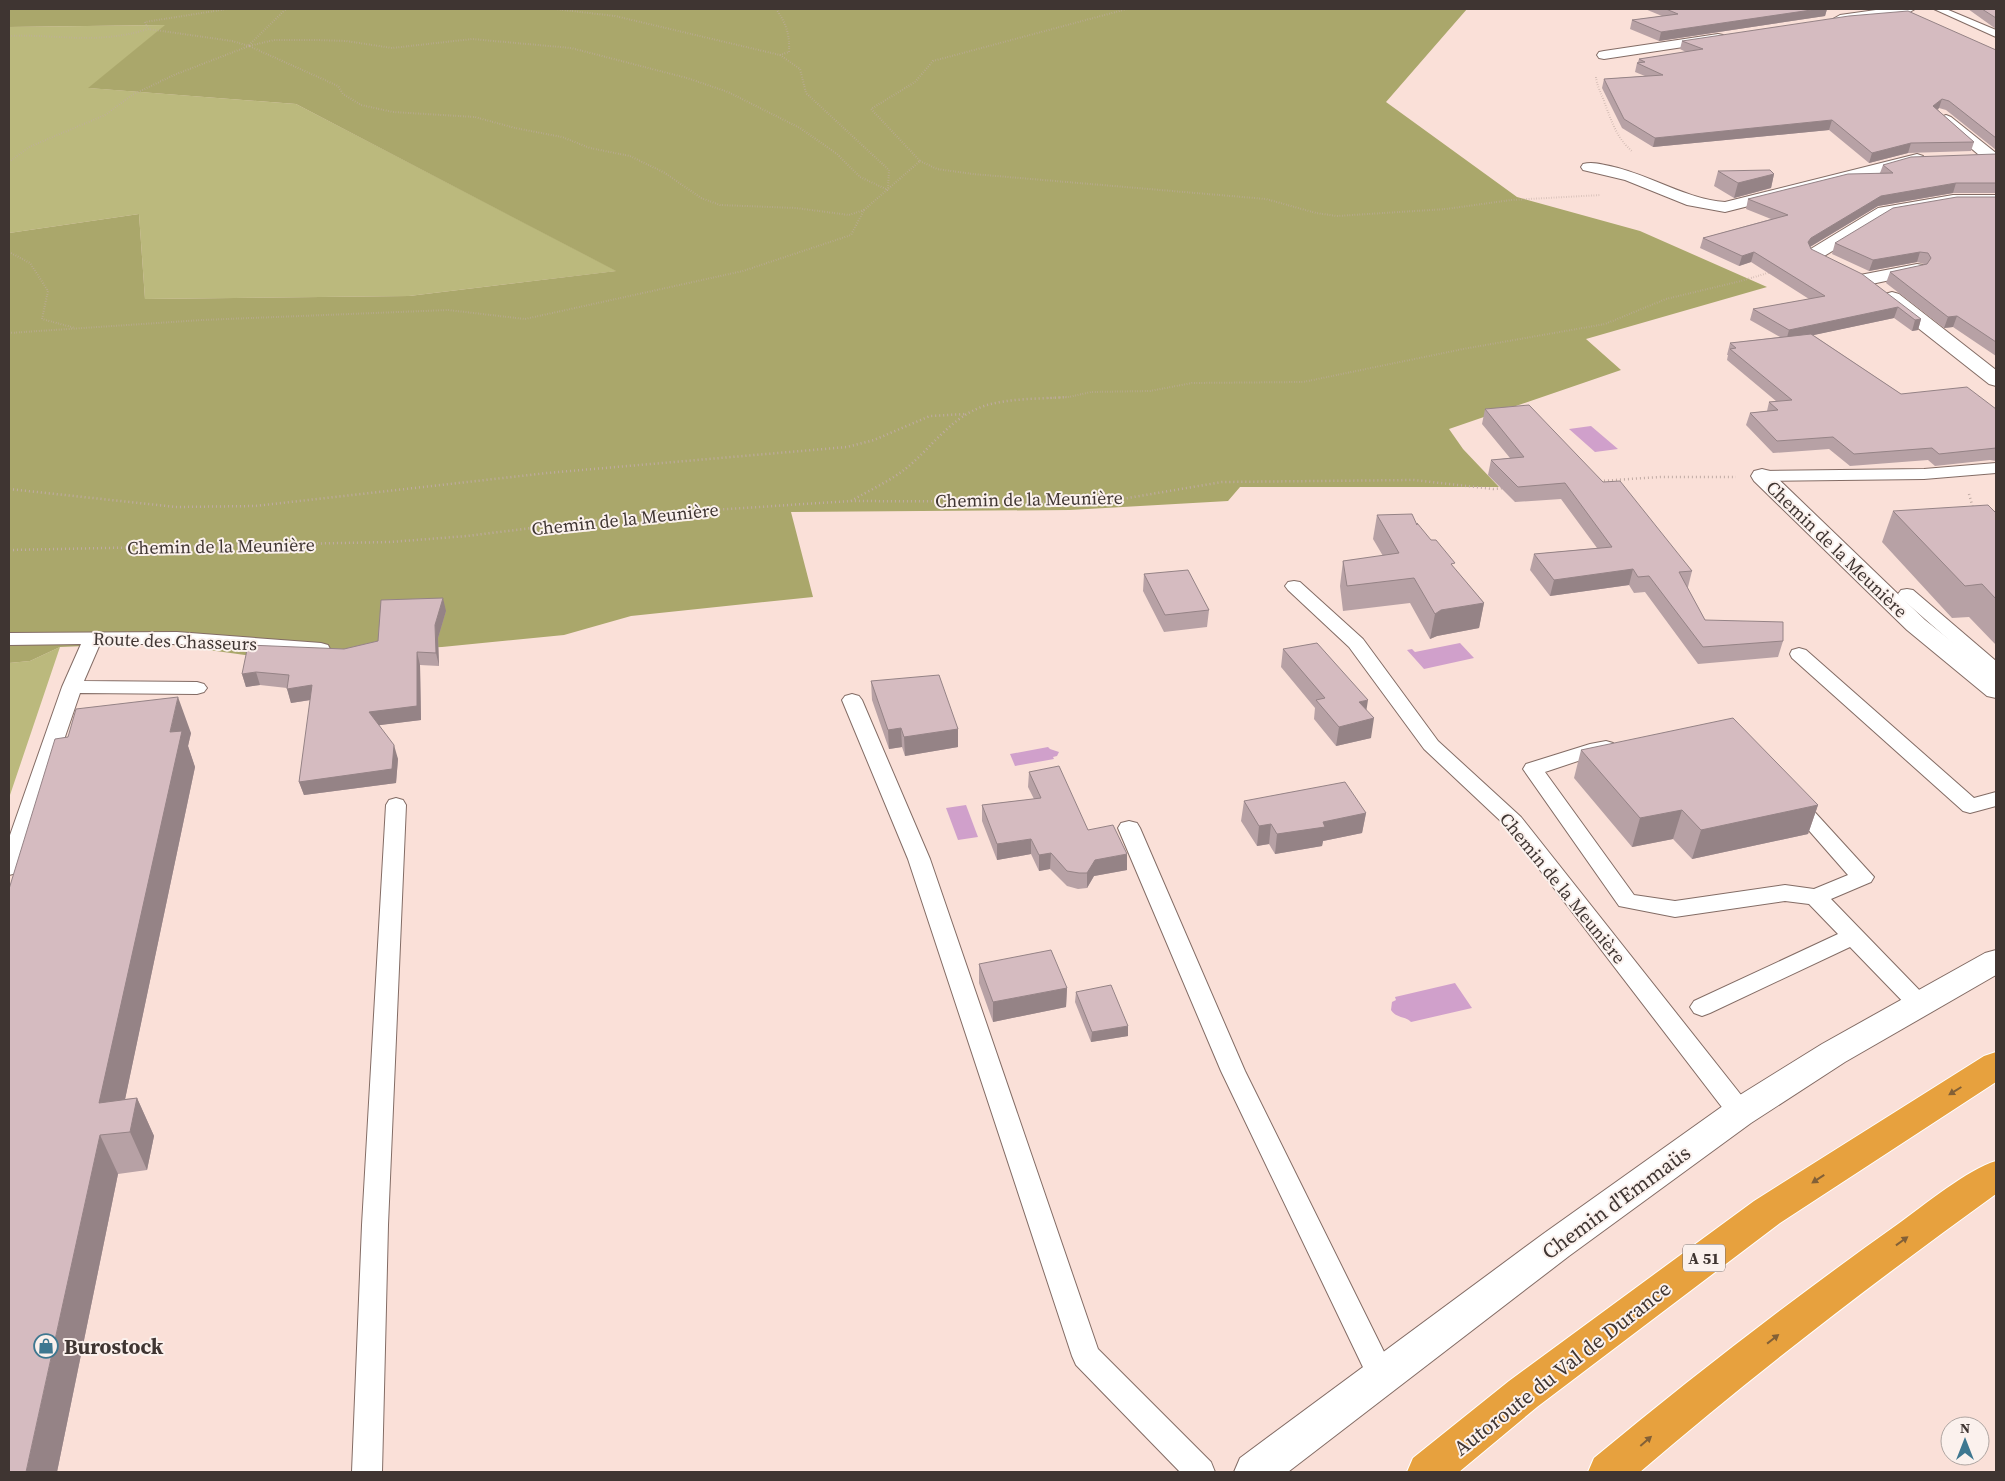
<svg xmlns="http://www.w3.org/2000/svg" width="2005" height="1481" viewBox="0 0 2005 1481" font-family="'Source Serif 4',serif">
<rect width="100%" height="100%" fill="#fae0d8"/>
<path fill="#bbb97d" d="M 166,25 L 89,88 L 296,104 L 617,271 L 409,296 L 145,299 L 139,214 L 9,233 L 9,27 Z
M 60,647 L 9,798 L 9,663 L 30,661 Z"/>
<path fill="#aaa76b" d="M 9,9 L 1467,9 L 1386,102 L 1517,197 L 1640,231 L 1767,287 L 1586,339 L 1621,370 L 1449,429 L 1463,449 L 1499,487 L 1240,487 L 1228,501 L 1070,510 L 791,512 L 813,597 L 631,616 L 564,635 L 442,647 L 245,655 L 158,643 L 60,647 L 30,661 L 9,663 L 9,233 L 139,214 L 145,299 L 409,296 L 616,271 L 296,104 L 88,88 L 165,25 L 9,27 Z"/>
<path fill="#d0a0cb" d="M 1591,426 L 1618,449 L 1595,452 L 1569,429 Z
M 1460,643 L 1474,658 L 1424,669 L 1407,650 L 1412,649 L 1415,652 Z
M 1048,747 L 1050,749 L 1059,752 L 1057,756 L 1053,757 L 1054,759 L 1015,766 L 1010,754 Z
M 966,805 L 978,837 L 958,840 L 946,808 Z
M 1455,983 L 1472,1008 L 1411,1022 C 1406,1016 1397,1019 1391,1010 L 1392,1002 L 1396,1000 L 1395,997 Z"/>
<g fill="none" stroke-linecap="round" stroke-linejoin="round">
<g stroke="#836c65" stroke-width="2">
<path id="service" d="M 1934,9 L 1946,9 L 1996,30 L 1996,37 Z
M 1996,463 L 1996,473 L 1924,479 L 1762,481 L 1756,479 L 1754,476 L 1756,473 L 1762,471 L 1924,469 Z
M 1294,581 L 1300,582 L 1363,639 L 1438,741 L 1521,817 L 1749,1105 L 1753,1112 L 1749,1119 L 1740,1122 L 1731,1119 L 1507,827 L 1424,749 L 1349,647 L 1288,590 L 1285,586 L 1288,582 Z
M 1907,589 L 1913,590 L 1996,661 L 1996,677 L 1989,675 L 1901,598 L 1898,594 L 1901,590 Z
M 177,632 L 321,643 L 328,645 L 330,649 L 328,653 L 321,655 L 177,644 L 100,644 L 84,681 L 197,682 L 204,684 L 207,688 L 204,692 L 197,694 L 80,693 L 20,868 L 17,873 L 9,875 L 9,838 L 62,687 L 81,644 L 9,645 L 9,633 Z
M 1799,648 L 1806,650 L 1974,798 L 1996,792 L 1996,806 L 1970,813 L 1963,811 L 1792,658 L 1790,654 L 1792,650 Z
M 852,694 L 859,696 L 862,700 L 930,859 L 1098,1349 L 1211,1462 L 1215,1472 L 1180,1472 L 1076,1365 L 1072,1356 L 908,859 L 842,700 L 845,696 Z
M 1606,741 L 1613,743 L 1616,747 L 1613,751 L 1599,754 L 1545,772 L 1634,895 L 1675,901 L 1785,885 L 1814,889 L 1848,875 L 1784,802 L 1787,797 L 1794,795 L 1801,797 L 1874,877 L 1871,882 L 1831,899 L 1927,998 L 1931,1004 L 1927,1010 L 1919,1013 L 1911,1010 L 1850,947 L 1710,1013 L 1702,1016 L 1694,1013 L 1690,1007 L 1694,1001 L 1838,934 L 1809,904 L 1785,901 L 1675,917 L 1619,906 L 1523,769 L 1526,764 L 1590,744 Z
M 396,798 L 403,800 L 406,805 L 388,1225 L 382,1472 L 352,1472 L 362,1225 L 386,805 L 389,800 Z
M 1129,821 L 1137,823 L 1140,828 L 1245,1071 L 1392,1368 L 1397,1377 L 1392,1386 L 1382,1390 L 1372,1386 L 1221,1071 L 1118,828 L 1121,823 Z"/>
</g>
<g stroke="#836c65" stroke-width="2">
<path id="minor" d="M 1883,9 L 1915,9 L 1908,13 L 1840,23 L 1833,19 L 1840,15 Z
M 1718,34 L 1723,35 L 1725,38 L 1723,41 L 1604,59 L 1599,58 L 1597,55 L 1599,52 L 1604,51 Z
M 1946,115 L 1951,117 L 1996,153 L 1996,161 L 1985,160 L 1941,123 L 1938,120 L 1941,117 Z
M 1917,154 L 1923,156 L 1925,159 L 1923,162 L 1725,212 L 1687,205 L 1625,180 L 1583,170 L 1581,167 L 1583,164 C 1593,161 1604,165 1614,167 C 1652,176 1686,199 1725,202 Z
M 1953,195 L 1996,195 L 1996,205 L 1953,205 L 1889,216 L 1821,258 L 1815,259 L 1809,258 L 1806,254 L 1809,250 L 1878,208 Z
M 1917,264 L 1923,265 L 1926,269 L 1923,273 L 1867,285 L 1860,283 L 1858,279 L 1860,275 Z
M 1892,292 L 1899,294 L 1996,370 L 1996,386 L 1989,384 L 1885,302 L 1883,298 L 1885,294 Z
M 1762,469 L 1770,471 L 1925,620 L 1996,677 L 1996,698 L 1987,696 L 1907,630 L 1754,481 L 1751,476 L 1754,471 Z"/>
</g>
<g stroke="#836c65" stroke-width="2">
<path id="tertiary" d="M 1996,950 L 1996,975 L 1845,1062 L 1751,1123 L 1569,1256 L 1288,1472 L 1234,1472 L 1240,1458 L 1543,1234 L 1727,1103 L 1822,1044 L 1985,953 Z"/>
</g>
<g stroke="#fff" stroke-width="2">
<path id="motorway" d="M 1996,1052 L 1996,1082 L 1780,1223 L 1537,1407 L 1459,1472 L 1407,1472 L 1413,1458 L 1509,1381 L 1754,1201 L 1984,1056 Z
M 1996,1161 L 1996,1194 C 1874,1282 1754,1374 1640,1472 L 1588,1472 L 1594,1458 C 1693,1376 1794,1298 1898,1224 C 1923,1206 1968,1169 1996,1161 Z"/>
</g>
<path stroke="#c0aba4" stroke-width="2" stroke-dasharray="0.5 2" stroke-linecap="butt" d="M 555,9 L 615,16 L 780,55 L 800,69 L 806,93 L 889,170 L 888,189
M 776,9 C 786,23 790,35 789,52 L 780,55
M 9,36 C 59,34 98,45 148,29
M 249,45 L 286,9
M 1596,77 C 1597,87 1602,94 1605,104 C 1612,122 1617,139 1633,152
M 920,161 L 937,169 L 973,174 L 1266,199 L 1316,213 L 1337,216 L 1446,209 L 1511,200 L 1601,195
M 9,162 L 29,147 L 105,115 L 132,95 L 174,75 L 249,46 L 232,41 L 148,29 L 145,22 L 227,9
M 864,210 L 849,215 L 796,208 L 720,205 L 701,198 L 665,173 L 630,156 L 590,148 L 562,137 L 515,128 L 475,117 L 393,112 L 361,105 L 343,94 L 338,86 L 249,46 L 274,40 L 318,40 L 346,41 L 392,48 L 472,39 L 571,48 L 687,78 L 728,92 L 800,128 L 837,154 L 860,177 L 888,190
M 9,252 L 30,263 L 48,291 L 42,319 L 75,328
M 9,333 L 202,320 L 448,310 L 525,319 L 743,271 L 851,235 L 864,210 L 920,161 L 871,109 L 915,82 L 933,61 L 1127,9
M 1048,398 L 1069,397 L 1091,392 L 1150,391 L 1192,383 L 1303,382 L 1463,349 L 1605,324 L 1666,299 L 1741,281 L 1771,272"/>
<path stroke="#c0aba4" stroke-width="2.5" stroke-dasharray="1 3" stroke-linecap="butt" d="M 1600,481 L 1660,477 L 1736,477
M 9,489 L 176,507 L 255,506 L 547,473 L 847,447 L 874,440 L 930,416 L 966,414
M 1969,494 L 1973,508
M 851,501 C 868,491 888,482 904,470 C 931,449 949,418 984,406 C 1009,398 1040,399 1067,397
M 9,550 L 390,542 L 467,536 L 637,515 L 850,501 L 1076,502 L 1116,500 L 1222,482 L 1414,480 L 1493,489 L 1504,488"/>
<use href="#service" fill="#fff" fill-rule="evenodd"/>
<use href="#minor" fill="#fff" fill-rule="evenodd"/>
<use href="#tertiary" fill="#fff" fill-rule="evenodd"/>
<use href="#motorway" fill="#e7a13e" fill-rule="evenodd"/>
</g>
<path fill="#b7a1a5" d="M 1645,9 L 1827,9 L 1825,16 L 1659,41 L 1630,29 L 1632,20 L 1662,16 Z
M 1968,9 L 1996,9 L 1996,29 Z
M 1682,41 L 1996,50 L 1996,150 L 1946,110 L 1939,108 L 1938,110 L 1974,142 L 1971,151 L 1908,153 L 1869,163 L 1829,130 L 1653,147 L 1622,128 L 1602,88 L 1604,79 L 1645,76 L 1635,72 L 1637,63 L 1638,62 L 1639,59 L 1686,52 L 1680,49 Z
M 1996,154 L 1996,193 L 1953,193 L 1878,206 L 1810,247 L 1811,249 L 1921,319 L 1918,330 L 1912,331 L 1894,318 L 1813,335 L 1901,394 L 1996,409 L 1996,461 L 1990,460 L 1935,466 L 1928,460 L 1850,466 L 1829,449 L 1773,453 L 1746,425 L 1750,413 L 1767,411 L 1769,402 L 1776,401 L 1727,360 L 1728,355 L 1727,355 L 1730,343 L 1780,337 L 1750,320 L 1753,309 L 1809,299 L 1751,262 L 1739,266 L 1700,248 L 1703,238 L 1771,219 L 1746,209 L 1748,199 L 1880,173 L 1883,165 Z
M 1718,171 L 1774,174 L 1771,188 L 1734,198 L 1714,186 Z
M 1996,197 L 1996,356 L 1953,327 L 1944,328 L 1886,283 L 1890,272 L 1925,265 L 1924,264 L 1917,262 L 1869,271 L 1832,254 L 1835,243 Z
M 1485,409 L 1603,482 L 1692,571 L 1688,587 L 1687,587 L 1705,620 L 1783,641 L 1778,657 L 1698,664 L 1645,592 L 1634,593 L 1629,585 L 1550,596 L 1530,570 L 1534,554 L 1597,548 L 1561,499 L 1515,502 L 1488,475 L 1491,460 L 1510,458 L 1482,424 Z
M 1893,511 L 1996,513 L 1996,645 L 1969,617 L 1952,618 L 1882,542 Z
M 1377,515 L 1416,524 L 1484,603 L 1479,628 L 1437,636 L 1430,639 L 1410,603 L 1343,611 L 1340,586 L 1343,561 L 1383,556 L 1373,539 Z
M 1144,574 L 1209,610 L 1207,627 L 1164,632 L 1143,591 Z
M 446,611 L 438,638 L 439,666 L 420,665 L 421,720 L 379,725 L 398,759 L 396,783 L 304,795 L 299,782 L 311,700 L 291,703 L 287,688 L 260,685 L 246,687 L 242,674 L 378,641 Z
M 1283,649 L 1367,711 L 1371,738 L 1336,746 L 1314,719 L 1315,708 L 1281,667 Z
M 871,681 L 958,729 L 958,747 L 905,756 L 902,747 L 889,749 L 872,700 Z
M 191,733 L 188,746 L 195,767 L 125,1099 L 137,1098 L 154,1136 L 147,1170 L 118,1174 L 57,1472 L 68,737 Z
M 1581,750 L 1818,805 L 1808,834 L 1692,859 L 1673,839 L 1632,847 L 1574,778 Z
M 1029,772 L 1088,830 L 1127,870 L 1094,876 L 1087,888 L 1078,889 L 1067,886 L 1050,869 L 1039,871 L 1031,854 L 997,860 L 982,821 L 982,805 L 1034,799 L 1028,787 Z
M 1244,801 L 1366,813 L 1362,833 L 1323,841 L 1322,846 L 1275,854 L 1269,844 L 1257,846 L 1241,821 Z
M 979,964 L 1067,988 L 1066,1007 L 993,1022 L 979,983 Z
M 1076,992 L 1128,1036 L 1091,1042 L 1075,1002 Z"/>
<path fill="#958386" d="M 1818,9 L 1827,9 L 1825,16 L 1659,41 L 1661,32 Z
M 1942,99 L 1939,108 L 1930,115 L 1933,106 Z
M 1832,120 L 1829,130 L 1653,147 L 1655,138 Z
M 1911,143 L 1908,153 L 1869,163 L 1872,153 Z
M 1774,174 L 1771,188 L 1734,198 L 1738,183 Z
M 1956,183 L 1953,193 L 1878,206 L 1808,248 L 1808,242 L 1811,238 L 1881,196 Z
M 1754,252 L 1751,262 L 1739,266 L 1742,256 Z
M 1920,252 L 1917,262 L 1869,271 L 1873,260 Z
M 1898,307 L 1894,318 L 1786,341 L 1789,330 Z
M 1957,316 L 1953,327 L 1944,328 L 1948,317 Z
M 1921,319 L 1918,330 L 1912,331 L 1915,320 Z
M 1633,569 L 1629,585 L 1550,596 L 1554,580 Z
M 443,598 L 446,611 L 438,638 L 439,666 L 436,653 L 435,625 Z
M 1484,603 L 1479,628 L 1437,636 L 1430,639 L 1435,614 L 1441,610 Z
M 417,652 L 420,665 L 421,720 L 373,726 L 369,712 Z
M 256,672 L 260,685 L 246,687 L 242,674 Z
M 312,685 L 316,699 L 291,703 L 287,689 Z
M 178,697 L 191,733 L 188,746 L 195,767 L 118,1133 L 99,1103 L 170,732 Z
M 1368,700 L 1365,719 L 1359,702 Z
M 1374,718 L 1371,738 L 1336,746 L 1339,727 Z
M 901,728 L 902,747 L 889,749 L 888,730 Z
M 958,729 L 958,747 L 905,756 L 904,737 Z
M 394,745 L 398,759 L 396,783 L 304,795 L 299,782 Z
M 1818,805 L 1808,834 L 1692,859 L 1701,830 Z
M 1682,810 L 1673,839 L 1632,847 L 1640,818 Z
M 1366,813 L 1362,833 L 1323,841 L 1322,846 L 1275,854 L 1277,834 L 1323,822 Z
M 1271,824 L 1269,844 L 1257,846 L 1259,826 Z
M 1031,839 L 1031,854 L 997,860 L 997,844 Z
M 1051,853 L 1050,869 L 1039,871 L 1039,855 Z
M 1127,854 L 1127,870 L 1094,876 L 1087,888 L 1087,873 L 1095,860 Z
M 1067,988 L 1066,1007 L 993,1022 L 993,1002 Z
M 1128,1026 L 1128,1036 L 1091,1042 L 1092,1032 Z
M 137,1098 L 154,1136 L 147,1170 L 130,1132 Z
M 100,1135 L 118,1174 L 57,1472 L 26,1472 Z"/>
<path fill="#d5bbc0" stroke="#958386" d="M 1666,9 L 1818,9 L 1661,32 L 1632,20 L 1678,14 Z
M 1982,9 L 1996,9 L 1996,18 Z
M 1908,11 L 1996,50 L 1996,138 L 1949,101 L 1942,99 L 1933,106 L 1974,142 L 1911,143 L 1872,153 L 1832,120 L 1655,138 L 1624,119 L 1604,79 L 1663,75 L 1637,63 L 1645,62 L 1639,59 L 1703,49 L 1682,41 L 1849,16 Z
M 1996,154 L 1996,183 L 1956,183 L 1881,196 L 1811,238 L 1808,242 L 1811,249 L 1862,274 L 1921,319 L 1915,320 L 1898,307 L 1789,330 L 1753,309 L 1825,296 L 1754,252 L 1742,256 L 1703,238 L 1788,215 L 1748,199 L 1848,174 L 1893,173 L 1883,165 L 1911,157 Z
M 1770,170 L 1774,174 L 1738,183 L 1718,171 Z
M 1957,197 L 1996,197 L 1996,342 L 1957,316 L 1948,317 L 1890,272 L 1927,264 L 1931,258 L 1928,253 L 1920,252 L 1873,260 L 1835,243 L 1893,208 Z
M 1811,334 L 1901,394 L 1967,387 L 1996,409 L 1996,448 L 1939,454 L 1932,448 L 1854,454 L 1833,437 L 1777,441 L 1750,413 L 1778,410 L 1769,402 L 1792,400 L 1730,349 L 1736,348 L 1730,343 Z
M 1529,405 L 1603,482 L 1620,481 L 1692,571 L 1679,572 L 1705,620 L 1783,622 L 1783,641 L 1703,647 L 1649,576 L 1638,577 L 1633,569 L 1554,580 L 1534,554 L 1612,547 L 1565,483 L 1518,487 L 1491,460 L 1524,457 L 1485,409 Z
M 1988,505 L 1996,513 L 1996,599 L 1982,584 L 1965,586 L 1893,511 Z
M 1412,514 L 1417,525 L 1417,523 L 1431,540 L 1436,540 L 1455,563 L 1451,564 L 1484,603 L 1441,610 L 1435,614 L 1414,578 L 1347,586 L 1343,561 L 1399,553 L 1377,515 Z
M 1188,570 L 1209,610 L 1165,615 L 1144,574 Z
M 443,598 L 435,625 L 436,653 L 417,652 L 417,706 L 369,712 L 394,745 L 392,769 L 299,782 L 312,685 L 287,689 L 289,675 L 256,672 L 242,674 L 248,645 L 344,649 L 378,641 L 381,600 Z
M 1317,643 L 1368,700 L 1359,702 L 1374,718 L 1339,727 L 1316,700 L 1325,698 L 1283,649 Z
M 939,675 L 958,729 L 904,737 L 901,728 L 888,730 L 871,681 Z
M 178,697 L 170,732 L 182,731 L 99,1103 L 137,1098 L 130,1132 L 100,1135 L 26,1472 L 9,1472 L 9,889 L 55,739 L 68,737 L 76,709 Z
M 1733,718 L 1818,805 L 1701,830 L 1682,810 L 1640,818 L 1581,750 Z
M 1059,766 L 1088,830 L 1113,825 L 1127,854 L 1095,860 L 1087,873 L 1079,873 L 1067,871 L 1051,853 L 1039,855 L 1031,839 L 997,844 L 982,805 L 1041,798 L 1029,772 Z
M 1345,782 L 1366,813 L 1323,822 L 1325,827 L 1277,834 L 1271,824 L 1259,826 L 1244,801 Z
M 1051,950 L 1067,988 L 993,1002 L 979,964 Z
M 1111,985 L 1128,1026 L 1092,1032 L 1076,992 Z"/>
<defs><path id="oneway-solid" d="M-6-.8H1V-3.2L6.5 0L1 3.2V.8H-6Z" transform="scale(1.25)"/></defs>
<g fill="#826037">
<use href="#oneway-solid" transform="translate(1955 1091) rotate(148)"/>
<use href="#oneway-solid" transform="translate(1818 1179) rotate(147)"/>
<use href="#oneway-solid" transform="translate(1902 1241) rotate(-36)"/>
<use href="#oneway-solid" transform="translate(1773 1339) rotate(-38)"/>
<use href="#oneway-solid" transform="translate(1646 1441) rotate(-41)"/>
</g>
<defs>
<g id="shop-ring" transform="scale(1.25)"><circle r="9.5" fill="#fbf1ed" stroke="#3e7790" stroke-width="1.5"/><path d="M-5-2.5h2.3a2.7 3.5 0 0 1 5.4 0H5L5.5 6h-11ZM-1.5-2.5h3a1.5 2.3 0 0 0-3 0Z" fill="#3e7790"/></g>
</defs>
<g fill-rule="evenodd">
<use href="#shop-ring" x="46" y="1346"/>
</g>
<g text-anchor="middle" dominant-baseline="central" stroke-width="4" stroke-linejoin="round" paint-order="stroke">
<rect fill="#fbf1ed" stroke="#776d6a" stroke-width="1" x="1683" y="1244.5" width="42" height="27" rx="4"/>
<g font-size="16" font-weight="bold" fill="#3f3532">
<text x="1704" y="1258">A 51</text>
</g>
<g font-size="18" fill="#3f3532" stroke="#fbf1ed">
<text transform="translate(1029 499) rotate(-1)">Chemin de la Meunière</text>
<text transform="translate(625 519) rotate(-6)">Chemin de la Meunière</text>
<text transform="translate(221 546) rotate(-1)">Chemin de la Meunière</text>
<text transform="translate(1837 549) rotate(44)">Chemin de la Meunière</text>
<text transform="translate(175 641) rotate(2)">Route des Chasseurs</text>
<text transform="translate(1563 888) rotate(51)">Chemin de la Meunière</text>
</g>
<g font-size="21" fill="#3f3532" stroke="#fbf1ed">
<text transform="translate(1616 1202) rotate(-36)">Chemin d'Emmaüs</text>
<text transform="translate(1562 1368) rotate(-38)">Autoroute du Val de Durance</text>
</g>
<g font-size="21" font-weight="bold" fill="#3f3532" stroke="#fbf1ed" text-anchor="start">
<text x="64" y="1346">Burostock</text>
</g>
</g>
<rect width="2005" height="1481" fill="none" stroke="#3f3532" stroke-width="20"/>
<g transform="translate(1965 1441)"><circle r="24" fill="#fbf1ed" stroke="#b0a6a2"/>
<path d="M0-4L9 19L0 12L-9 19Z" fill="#3e7790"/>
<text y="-8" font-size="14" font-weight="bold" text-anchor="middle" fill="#3f3532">N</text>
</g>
</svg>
